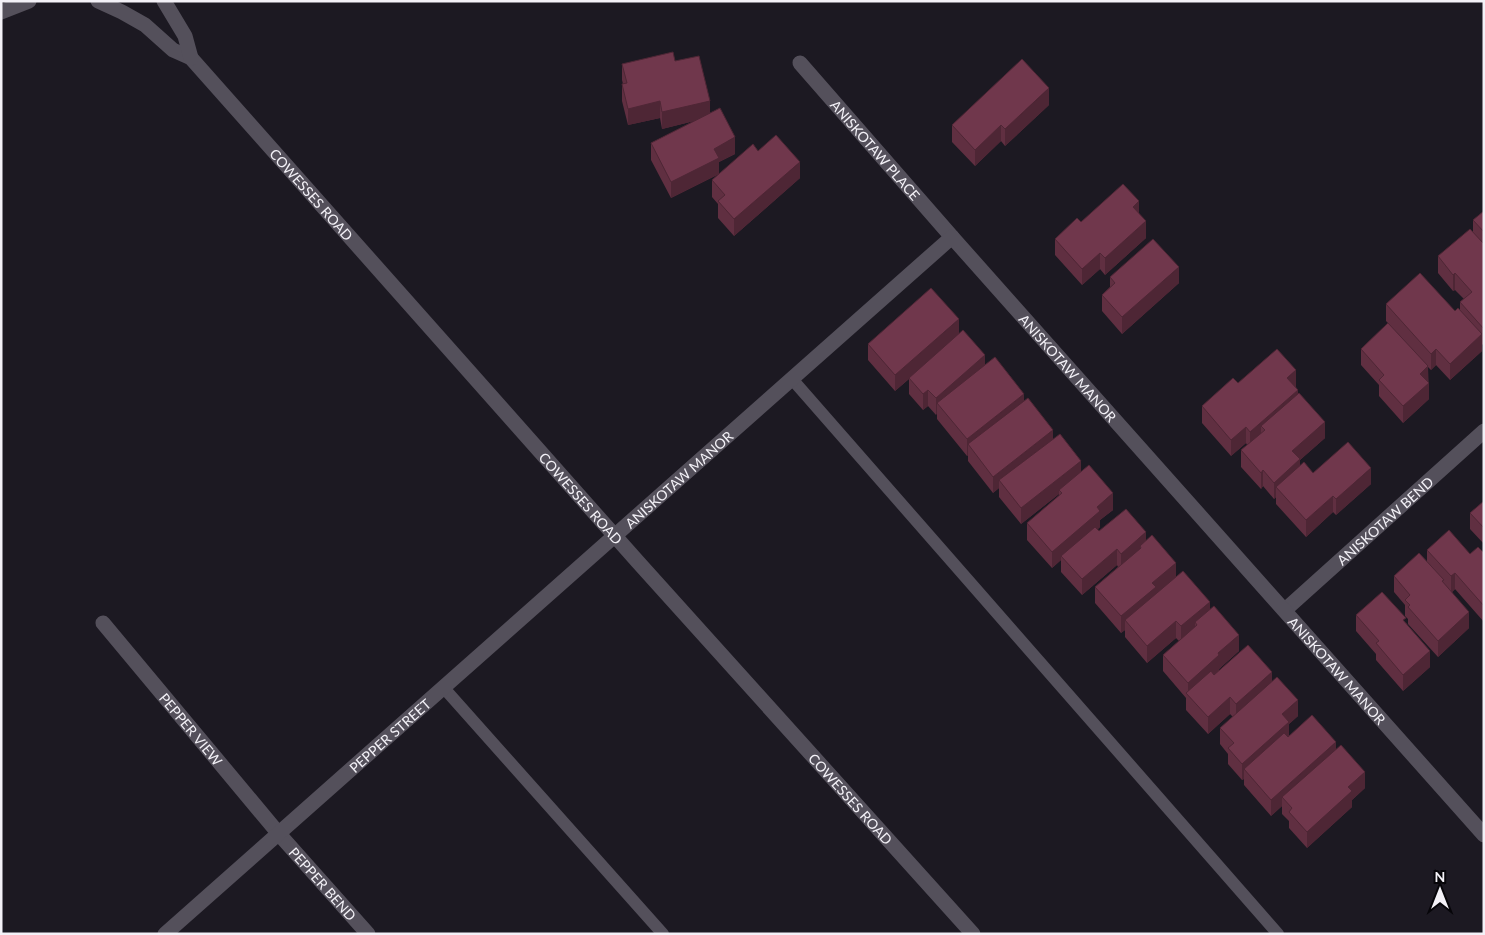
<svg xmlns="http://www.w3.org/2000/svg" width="1485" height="935" viewBox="0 0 1485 935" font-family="Lato,sans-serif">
<rect width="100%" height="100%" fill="#1c1922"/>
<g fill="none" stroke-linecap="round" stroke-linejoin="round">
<path stroke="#54505b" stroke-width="12" d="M 792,379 L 1278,934
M 443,687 L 663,934"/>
<g stroke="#54505b" stroke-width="15">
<path d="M 1,12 L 29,1"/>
<path id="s1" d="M 800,63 L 952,237"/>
<path id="s2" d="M 1285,610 L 1484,431"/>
<path id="s3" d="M 103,623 L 279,834 L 368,934"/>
<path id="s4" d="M 165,934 L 952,237 L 1484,835"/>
</g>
<g stroke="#54505b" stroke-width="15">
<path id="s5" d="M 98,1 L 122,12 L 145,25 L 173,50 L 191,58 L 638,562 L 973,934"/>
<path d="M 164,1 L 185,36 L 191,58"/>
</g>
</g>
<path fill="#602f41" d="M 675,61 L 710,113 L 735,154 L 719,162 L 719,174 L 671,198 L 651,160 L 651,143 L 694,121 L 662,129 L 660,118 L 628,125 L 622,101 L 622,84 L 623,84 L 622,80 L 622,64 Z
M 1049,105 L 1005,146 L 1001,141 L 975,166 L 952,142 L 952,125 Z
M 758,151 L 800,178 L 734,236 L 718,218 L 718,204 L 712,197 L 712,180 Z
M 1484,211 L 1484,346 L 1482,344 L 1482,351 L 1450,380 L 1436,365 L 1431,370 L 1428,367 L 1429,399 L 1403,423 L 1379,396 L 1379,385 L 1361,365 L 1361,349 L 1388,323 L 1386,321 L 1386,304 L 1455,311 L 1460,310 L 1460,302 L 1464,299 L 1455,290 L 1453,291 L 1438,273 L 1438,256 L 1473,232 L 1473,220 Z
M 1139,214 L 1146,238 L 1105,275 L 1100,269 L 1082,285 L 1055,255 L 1055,239 L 1081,222 Z
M 1110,277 L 1179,283 L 1122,334 L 1102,311 L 1102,295 L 1110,287 Z
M 959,334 L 985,365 L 1024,401 L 1053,439 L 1113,510 L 1100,520 L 1100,527 L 1098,529 L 1099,531 L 1146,541 L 1176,577 L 1210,610 L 1239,651 L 1219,669 L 1219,670 L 1272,681 L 1298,716 L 1289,724 L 1289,735 L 1336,750 L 1365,788 L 1352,800 L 1352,807 L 1307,848 L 1289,828 L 1289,821 L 1282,814 L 1282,806 L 1271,816 L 1244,785 L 1244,779 L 1242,780 L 1228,764 L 1228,754 L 1220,744 L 1220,728 L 1233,717 L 1230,714 L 1208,734 L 1186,710 L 1186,698 L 1163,671 L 1163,655 L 1179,641 L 1176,638 L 1147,663 L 1125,637 L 1125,630 L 1121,633 L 1095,603 L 1095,587 L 1118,567 L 1117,565 L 1082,595 L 1061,572 L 1061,560 L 1052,568 L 1027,540 L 1027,523 L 1059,496 L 1059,494 L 1021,524 L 999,497 L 999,488 L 993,493 L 968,461 L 968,455 L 967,456 L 937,419 L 937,413 L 936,415 L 928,406 L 923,410 L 909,394 L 909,379 L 895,391 L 868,360 L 868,344 Z
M 1238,383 L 1296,387 L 1298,393 L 1325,438 L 1300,460 L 1300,466 L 1313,473 L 1371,484 L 1336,515 L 1333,512 L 1306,537 L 1276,504 L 1276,497 L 1274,499 L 1263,486 L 1261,489 L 1241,467 L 1241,450 L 1247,445 L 1246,443 L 1231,456 L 1202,423 L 1202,406 Z
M 1484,501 L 1484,544 L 1470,529 L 1470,513 Z
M 1427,550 L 1470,554 L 1484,553 L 1484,622 L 1455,589 L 1452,592 L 1469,628 L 1438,657 L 1408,624 L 1408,619 L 1405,616 L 1405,605 L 1394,592 L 1394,576 L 1427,562 Z
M 1356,615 L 1406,623 L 1430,667 L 1403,691 L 1376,660 L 1376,654 L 1356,631 Z"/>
<path fill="#4e2635" d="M 1049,88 L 1049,105 L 1005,146 L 1005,129 Z
M 660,101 L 660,118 L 628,125 L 628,109 Z
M 710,101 L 710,117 L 662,129 L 662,112 Z
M 1001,125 L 1001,141 L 975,166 L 975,150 Z
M 735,137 L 735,154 L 719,162 L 719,174 L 671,198 L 671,182 L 714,149 Z
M 800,162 L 800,178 L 734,236 L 734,219 Z
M 1139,201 L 1139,218 L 1133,207 Z
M 1146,221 L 1146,238 L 1105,275 L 1105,258 Z
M 1100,253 L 1100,269 L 1082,285 L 1082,269 Z
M 1179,267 L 1179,283 L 1122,334 L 1122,317 Z
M 1455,273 L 1455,290 L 1453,291 L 1453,275 Z
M 959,319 L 959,335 L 895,391 L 895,375 Z
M 1482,334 L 1482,351 L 1450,380 L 1450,364 Z
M 1436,349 L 1436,365 L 1431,370 L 1431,354 Z
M 985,355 L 985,371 L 937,403 L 937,413 L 936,415 L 936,398 Z
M 1428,366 L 1428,383 L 1420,374 Z
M 1296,370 L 1296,387 L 1287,395 L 1287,378 Z
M 1429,383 L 1429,399 L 1403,423 L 1403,406 Z
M 928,390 L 928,406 L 923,410 L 923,394 Z
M 1298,390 L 1298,406 L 1265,430 L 1261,426 L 1261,438 L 1250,448 L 1250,432 Z
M 1024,394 L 1024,410 L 968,444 L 968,455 L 967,456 L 967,439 Z
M 1325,422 L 1325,438 L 1300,460 L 1300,476 L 1276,487 L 1276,497 L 1274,499 L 1274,483 L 1292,451 Z
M 1246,427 L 1246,443 L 1231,456 L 1231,440 Z
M 1053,430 L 1053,446 L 999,480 L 999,488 L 993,493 L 993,477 Z
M 1081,461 L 1081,477 L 1059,490 L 1059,494 L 1021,524 L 1021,508 Z
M 1371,468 L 1371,484 L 1336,515 L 1336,499 Z
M 1263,470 L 1263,486 L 1261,489 L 1261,473 Z
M 1113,493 L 1113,510 L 1100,520 L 1100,527 L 1064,558 L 1061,556 L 1061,560 L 1052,568 L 1052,552 L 1097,507 Z
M 1333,496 L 1333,512 L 1306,537 L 1306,520 Z
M 1146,532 L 1146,548 L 1140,546 L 1140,553 L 1121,570 L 1121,554 Z
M 1117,549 L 1117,565 L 1082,595 L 1082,579 Z
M 1176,563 L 1176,579 L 1125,620 L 1125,630 L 1121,633 L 1121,616 L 1152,583 Z
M 1455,573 L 1455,589 L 1451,593 L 1451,576 Z
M 1210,602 L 1210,618 L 1195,622 L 1195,631 L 1181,642 L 1181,626 Z
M 1469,612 L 1469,628 L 1438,657 L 1438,641 Z
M 1176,621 L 1176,638 L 1147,663 L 1147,646 Z
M 1239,635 L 1239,651 L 1219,669 L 1219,671 L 1188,695 L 1188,683 L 1218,653 Z
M 1430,651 L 1430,667 L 1403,691 L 1403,675 Z
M 1272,672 L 1272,688 L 1236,720 L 1236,704 Z
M 1230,697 L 1230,714 L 1208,734 L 1208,717 Z
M 1298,700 L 1298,716 L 1289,724 L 1289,738 L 1244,769 L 1244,779 L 1242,780 L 1242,764 L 1282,714 Z
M 1336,742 L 1336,758 L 1282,797 L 1282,806 L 1271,816 L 1271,800 Z
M 1365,772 L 1365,788 L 1352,800 L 1352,807 L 1307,848 L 1307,832 L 1348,787 Z"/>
<path fill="#70374c" stroke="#4e2635" d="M 673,52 L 675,61 L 699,56 L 710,101 L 662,112 L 660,101 L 628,109 L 622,84 L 627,83 L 622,64 Z
M 1022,59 L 1049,88 L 1005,129 L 1001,125 L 975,150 L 952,125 Z
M 720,108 L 735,137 L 714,149 L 719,158 L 671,182 L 651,143 Z
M 776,135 L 800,162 L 734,219 L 718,201 L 725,195 L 712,180 L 753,144 L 758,151 Z
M 1123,184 L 1139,201 L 1133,207 L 1146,221 L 1105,258 L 1100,253 L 1082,269 L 1055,239 L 1077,218 L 1081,222 Z
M 1484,211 L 1484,232 L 1473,220 Z
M 1470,229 L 1484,244 L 1484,329 L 1460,302 L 1472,292 L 1455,273 L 1453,275 L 1438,256 Z
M 1153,239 L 1179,267 L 1122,317 L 1102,295 L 1115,283 L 1110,277 Z
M 1420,273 L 1455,311 L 1458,308 L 1482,334 L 1450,364 L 1436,349 L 1431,354 L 1386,304 Z
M 931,288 L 959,319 L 895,375 L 868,344 Z
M 1388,323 L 1428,366 L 1420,374 L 1429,383 L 1403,406 L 1379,380 L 1384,375 L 1361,349 Z
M 963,330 L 985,355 L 936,398 L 928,390 L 923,394 L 909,378 Z
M 1277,349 L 1296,370 L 1287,378 L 1298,390 L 1250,432 L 1246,427 L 1231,440 L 1202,406 L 1233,378 L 1238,383 Z
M 995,357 L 1024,394 L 967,439 L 937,403 Z
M 1299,393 L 1325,422 L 1292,451 L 1300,459 L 1274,483 L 1263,470 L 1261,473 L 1241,450 L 1265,430 L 1261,426 Z
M 1028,398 L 1053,430 L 993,477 L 968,444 Z
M 1060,434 L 1081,461 L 1021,508 L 999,480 Z
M 1348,442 L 1371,468 L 1336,499 L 1333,496 L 1306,520 L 1276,487 L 1304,462 L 1313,473 Z
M 1089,465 L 1113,493 L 1097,507 L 1100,511 L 1052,552 L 1027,523 L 1062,493 L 1059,490 Z
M 1484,501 L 1484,528 L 1470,513 Z
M 1126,509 L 1146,532 L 1121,554 L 1117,549 L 1082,579 L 1061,556 L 1095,527 L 1099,531 Z
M 1449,530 L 1470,554 L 1478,547 L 1484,553 L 1484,606 L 1455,573 L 1451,576 L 1427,550 Z
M 1152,535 L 1176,563 L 1152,583 L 1156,587 L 1121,616 L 1095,587 L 1141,548 L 1140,546 Z
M 1419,553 L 1444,580 L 1442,581 L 1469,612 L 1438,641 L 1408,607 L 1410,605 L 1405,600 L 1410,595 L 1394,576 Z
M 1183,571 L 1210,602 L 1181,626 L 1176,621 L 1147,646 L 1125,620 Z
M 1382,592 L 1406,618 L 1403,620 L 1430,651 L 1403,675 L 1376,643 L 1379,641 L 1356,615 Z
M 1214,606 L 1239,635 L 1218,653 L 1219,655 L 1188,683 L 1163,655 L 1197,625 L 1195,622 Z
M 1248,645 L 1272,672 L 1236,704 L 1230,697 L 1208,717 L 1186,693 L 1211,671 L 1214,675 Z
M 1277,677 L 1298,700 L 1282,714 L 1289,722 L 1242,764 L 1228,748 L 1234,743 L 1220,728 Z
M 1312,715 L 1336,742 L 1271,800 L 1244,769 L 1284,733 L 1288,737 Z
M 1341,745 L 1365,772 L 1348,787 L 1352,791 L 1307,832 L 1289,812 L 1292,808 L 1282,797 Z"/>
<g text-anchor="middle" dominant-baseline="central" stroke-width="4.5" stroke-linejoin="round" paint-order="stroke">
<g font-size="14" fill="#f3f1f7" stroke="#060509">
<text stroke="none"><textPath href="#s1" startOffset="115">ANISKOTAW PLACE</textPath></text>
<text stroke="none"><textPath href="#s5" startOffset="292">COWESSES ROAD</textPath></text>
<text stroke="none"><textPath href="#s4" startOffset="1226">ANISKOTAW MANOR</textPath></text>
<text stroke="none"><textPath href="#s4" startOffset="686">ANISKOTAW MANOR</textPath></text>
<text stroke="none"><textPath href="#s5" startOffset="698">COWESSES ROAD</textPath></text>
<text stroke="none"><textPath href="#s2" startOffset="134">ANISKOTAW BEND</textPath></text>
<text stroke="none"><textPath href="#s4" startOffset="1631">ANISKOTAW MANOR</textPath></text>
<text stroke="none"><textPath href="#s3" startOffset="138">PEPPER VIEW</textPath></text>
<text stroke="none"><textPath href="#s4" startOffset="300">PEPPER STREET</textPath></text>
<text stroke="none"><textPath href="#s5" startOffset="1102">COWESSES ROAD</textPath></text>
<text stroke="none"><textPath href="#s3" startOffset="341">PEPPER BEND</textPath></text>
</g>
</g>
<rect width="1485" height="935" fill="none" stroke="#f3f1f7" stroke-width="5"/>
<g transform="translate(1440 890)" stroke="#060509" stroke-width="4" paint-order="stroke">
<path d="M0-4L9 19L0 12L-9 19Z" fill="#f3f1f7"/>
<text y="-8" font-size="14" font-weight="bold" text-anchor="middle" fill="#f3f1f7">N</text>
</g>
</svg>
